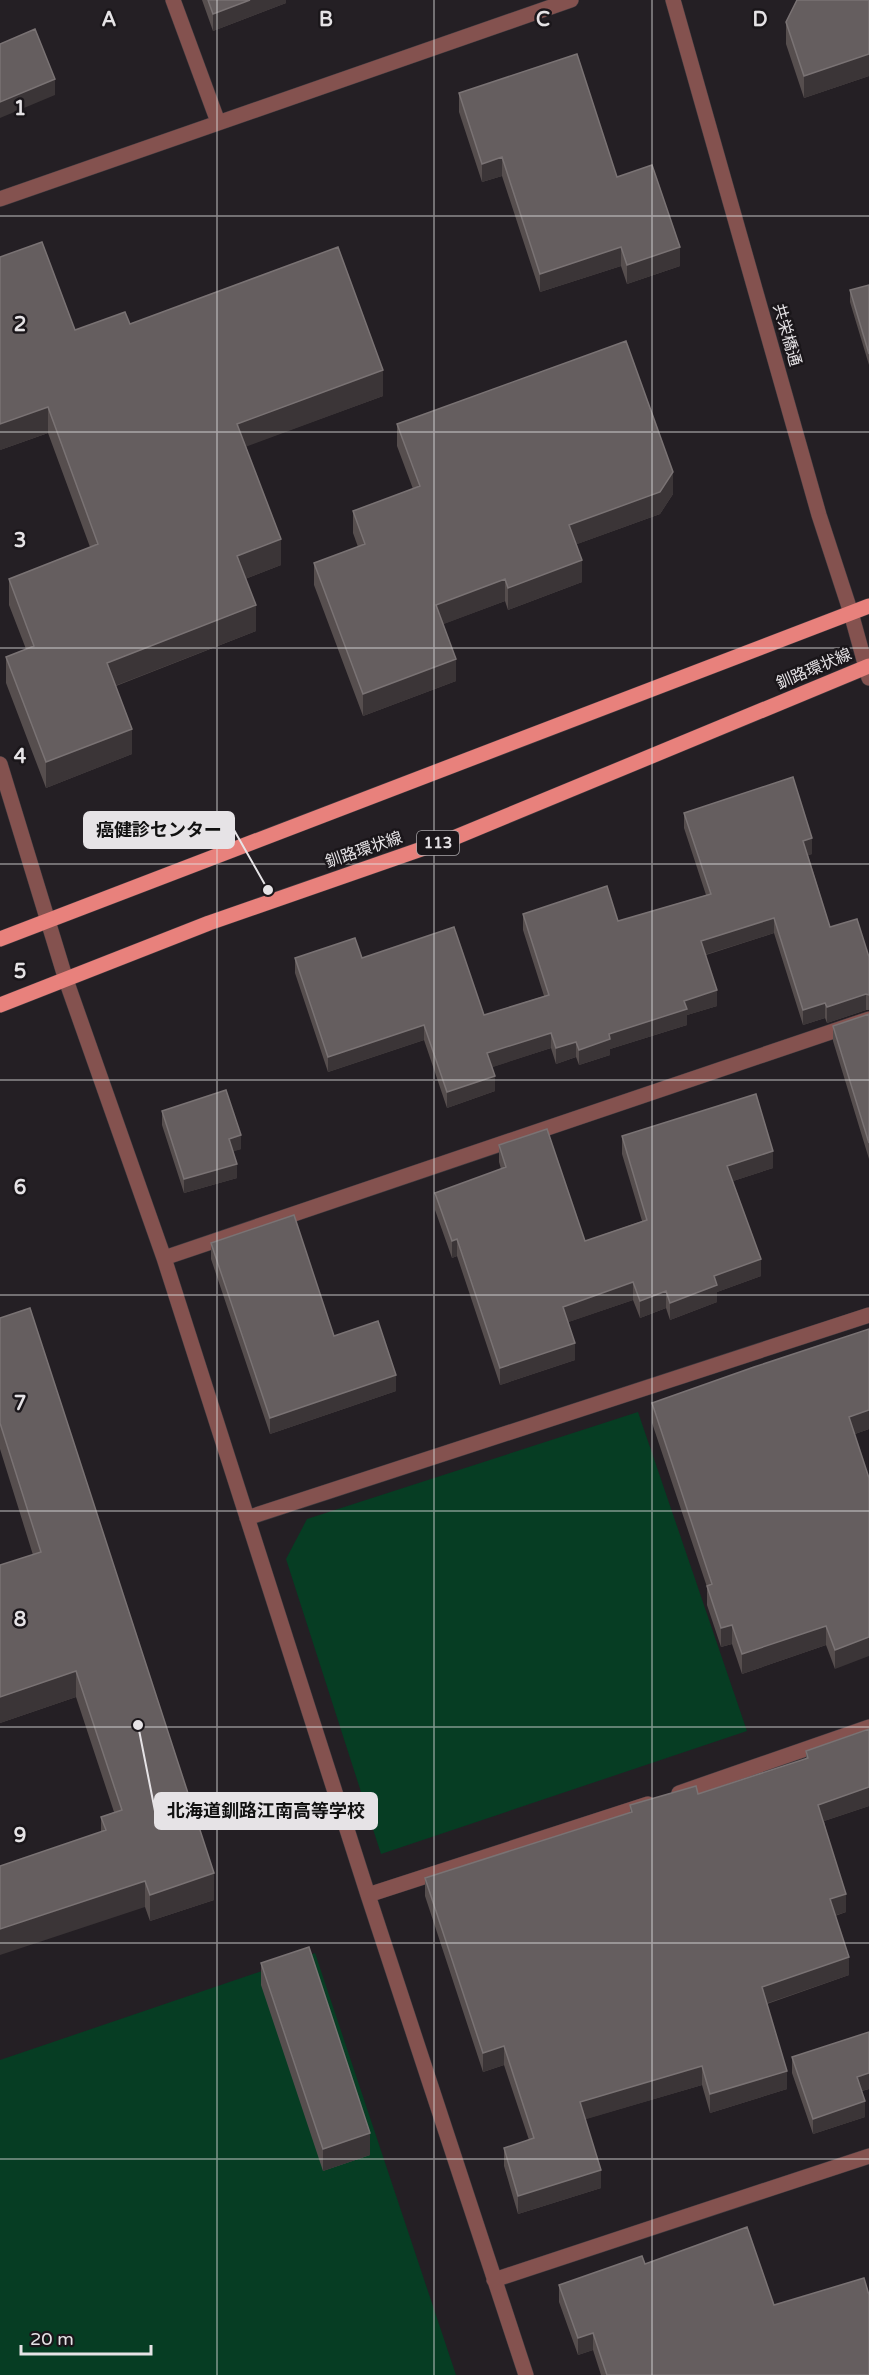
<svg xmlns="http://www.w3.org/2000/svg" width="869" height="2375" viewBox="0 0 869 2375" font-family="'Varela Round','Noto Sans JP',sans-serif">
<rect width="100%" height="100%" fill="#241f24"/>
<path fill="#063d23" d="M 638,1412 L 747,1731 L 381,1854 L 286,1559 L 307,1519 Z
M 315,1953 L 456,2375 L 0,2375 L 0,2060 Z"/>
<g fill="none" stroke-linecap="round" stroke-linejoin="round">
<g stroke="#3f3a3f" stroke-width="16">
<path id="minor" d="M 173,0 L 218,122
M 673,0 L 819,515 L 851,613 L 869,678
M 0,199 L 571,0
M 0,764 L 66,980 L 164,1258 L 368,1895 L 526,2375
M 164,1258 L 869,1019
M 247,1518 L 869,1315
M 679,1793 L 869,1727
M 368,1895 L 648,1804
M 494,2280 L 869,2156"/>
</g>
<g stroke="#3f3a3f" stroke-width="16">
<path id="major" d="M 0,939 L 869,606
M 0,1005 L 209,923 L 456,837 L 869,666"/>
</g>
<use href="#minor" stroke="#84524f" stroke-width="15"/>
<use href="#major" stroke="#e8817c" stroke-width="15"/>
</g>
<path fill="#564e4e" d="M 202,0 L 286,0 L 286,3 L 213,31 Z
M 869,0 L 869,76 L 804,98 L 786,44 L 786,22 Z
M 459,93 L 617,177 L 680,266 L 627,284 L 621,266 L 540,292 L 502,176 L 482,182 L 459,112 Z
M 869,285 L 869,365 L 850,302 L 850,290 Z
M 130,324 L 383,396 L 246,446 L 281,565 L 245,579 L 256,631 L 116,686 L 132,754 L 46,788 L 6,683 L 6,657 L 26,649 L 9,605 L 9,579 L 90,547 L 48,433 L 0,450 L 75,330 Z
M 397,424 L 673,494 L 660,514 L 577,544 L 582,582 L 508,610 L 505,601 L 443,624 L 456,681 L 363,716 L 314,585 L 314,563 L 358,547 L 353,533 L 353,511 L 413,489 L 397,446 Z
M 684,813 L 812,854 L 808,855 L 830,927 L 869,957 L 869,1010 L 866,1010 L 827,1023 L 825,1018 L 803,1025 L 774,933 L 706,955 L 717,1006 L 687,1015 L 687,1025 L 610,1049 L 610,1055 L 579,1065 L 576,1057 L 556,1064 L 551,1048 L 492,1067 L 495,1091 L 447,1108 L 424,1040 L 328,1072 L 295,973 L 295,958 L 362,958 L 484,1015 L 544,996 L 523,930 L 523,914 L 618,921 L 706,895 L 684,828 Z
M 869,1014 L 869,1159 L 833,1041 L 833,1026 Z
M 162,1111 L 241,1149 L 233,1151 L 237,1178 L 184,1193 L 162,1125 Z
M 622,1136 L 773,1168 L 733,1181 L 761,1276 L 717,1292 L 717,1302 L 670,1320 L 666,1308 L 640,1318 L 633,1300 L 568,1322 L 575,1360 L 500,1385 L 457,1256 L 452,1258 L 435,1210 L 435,1193 L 501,1169 L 499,1162 L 499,1145 L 585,1241 L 642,1221 L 622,1154 Z
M 211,1243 L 334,1336 L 396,1391 L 270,1434 L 211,1259 Z
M 0,1318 L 214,1900 L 150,1921 L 145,1907 L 101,1832 L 101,1817 L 114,1812 L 76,1697 L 0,1723 L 0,1565 L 33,1555 L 0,1449 Z
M 869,1329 L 869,1429 L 855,1434 L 835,1669 L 826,1645 L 742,1674 L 732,1644 L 721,1647 L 707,1605 L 707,1587 L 652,1423 L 652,1403 Z
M 869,1729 L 869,1806 L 824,1821 L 846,1912 L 835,1916 L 849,1975 L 767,2004 L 787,2089 L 710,2113 L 702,2085 L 585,2119 L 601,2188 L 518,2214 L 504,2166 L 504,2148 L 529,2140 L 504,2065 L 483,2072 L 425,1896 L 425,1878 L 630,1813 L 630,1805 L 698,1794 L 806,1759 L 806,1751 Z
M 261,1963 L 370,2155 L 323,2171 L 261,1985 Z
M 869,2032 L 869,2089 L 862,2091 L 865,2117 L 813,2134 L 792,2073 L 792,2057 Z
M 645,2264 L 774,2305 L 869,2375 L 601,2375 L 593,2350 L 578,2355 L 559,2302 L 559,2285 Z"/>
<path fill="#3b3537" d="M 250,0 L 286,0 L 286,3 L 213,31 L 213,14 Z
M 869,54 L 869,76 L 804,98 L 804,76 Z
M 55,79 L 55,95 L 0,118 L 0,102 Z
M 502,157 L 502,176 L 482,182 L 482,164 Z
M 621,247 L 621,266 L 540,292 L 540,274 Z
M 680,247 L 680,266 L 627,284 L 627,265 Z
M 383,370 L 383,396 L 237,450 L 237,424 Z
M 48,407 L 48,433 L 0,450 L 0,424 Z
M 673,472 L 673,494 L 660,514 L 569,547 L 569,525 Z
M 281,539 L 281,565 L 237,582 L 237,556 Z
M 582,560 L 582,582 L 508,610 L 508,588 Z
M 505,579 L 505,601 L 436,627 L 436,605 Z
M 256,605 L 256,631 L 107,689 L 107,663 Z
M 456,659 L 456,681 L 363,716 L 363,694 Z
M 132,729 L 132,754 L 46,788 L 46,762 Z
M 812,838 L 812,854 L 803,856 L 803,841 Z
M 774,918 L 774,933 L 701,956 L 701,941 Z
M 717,990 L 717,1006 L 687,1015 L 687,1025 L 610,1049 L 610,1055 L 579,1065 L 579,1050 L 609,1034 L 684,1001 Z
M 866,994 L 866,1010 L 827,1023 L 827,1007 Z
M 825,1003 L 825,1018 L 803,1025 L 803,1010 Z
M 424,1025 L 424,1040 L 328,1072 L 328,1057 Z
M 551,1033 L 551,1048 L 487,1069 L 487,1053 Z
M 576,1042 L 576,1057 L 556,1064 L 556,1048 Z
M 495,1076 L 495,1091 L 447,1108 L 447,1092 Z
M 241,1135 L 241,1149 L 229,1153 L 229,1139 Z
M 773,1151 L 773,1168 L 727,1183 L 727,1166 Z
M 237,1164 L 237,1178 L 184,1193 L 184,1179 Z
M 457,1239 L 457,1256 L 452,1258 L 452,1241 Z
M 761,1259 L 761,1276 L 717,1292 L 717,1302 L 670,1320 L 670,1303 L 714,1276 Z
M 633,1282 L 633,1300 L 563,1324 L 563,1307 Z
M 666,1291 L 666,1308 L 640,1318 L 640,1301 Z
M 575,1343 L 575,1360 L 500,1385 L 500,1368 Z
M 396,1375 L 396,1391 L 270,1434 L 270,1418 Z
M 869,1410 L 869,1429 L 849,1436 L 849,1417 Z
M 732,1625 L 732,1644 L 721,1647 L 721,1628 Z
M 826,1626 L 826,1645 L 742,1674 L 742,1654 Z
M 869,1637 L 869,1656 L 835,1669 L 835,1650 Z
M 76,1671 L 76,1697 L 0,1723 L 0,1697 Z
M 869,1787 L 869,1806 L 818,1823 L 818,1805 Z
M 214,1873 L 214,1900 L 150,1921 L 150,1895 Z
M 145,1881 L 145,1907 L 0,1955 L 0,1929 Z
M 846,1894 L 846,1912 L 830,1917 L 830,1899 Z
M 849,1957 L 849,1975 L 762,2005 L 762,1987 Z
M 504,2046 L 504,2065 L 483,2072 L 483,2053 Z
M 702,2066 L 702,2085 L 580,2121 L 580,2102 Z
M 787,2071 L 787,2089 L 710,2113 L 710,2094 Z
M 869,2073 L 869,2089 L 857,2092 L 857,2077 Z
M 865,2101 L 865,2117 L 813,2134 L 813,2119 Z
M 370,2133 L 370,2155 L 323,2171 L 323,2149 Z
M 601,2170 L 601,2188 L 518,2214 L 518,2196 Z
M 593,2333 L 593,2350 L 578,2355 L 578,2338 Z"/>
<path fill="#655e5f" stroke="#7a7374" stroke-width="1.5" d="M 208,0 L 250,0 L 213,14 Z
M 797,0 L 869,0 L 869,54 L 804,76 L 786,22 Z
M 35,29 L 55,79 L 0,102 L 0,44 Z
M 577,54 L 617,177 L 652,165 L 680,247 L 627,265 L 621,247 L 540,274 L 502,157 L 482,164 L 459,93 Z
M 42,242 L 75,330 L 125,312 L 130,324 L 338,247 L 383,370 L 237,424 L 281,539 L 237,556 L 256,605 L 107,663 L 132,729 L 46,762 L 6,657 L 34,646 L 9,579 L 98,544 L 48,407 L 0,424 L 0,257 Z
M 869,285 L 869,354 L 850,290 Z
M 626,341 L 673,472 L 660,492 L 569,525 L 582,560 L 508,588 L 505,579 L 436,605 L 456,659 L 363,694 L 314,563 L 365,544 L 353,511 L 420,486 L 397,424 Z
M 793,777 L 812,838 L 803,841 L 830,927 L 857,919 L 869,957 L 869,995 L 866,994 L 827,1007 L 825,1003 L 803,1010 L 774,918 L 701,941 L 717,990 L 684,1001 L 687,1009 L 609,1034 L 610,1039 L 579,1050 L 576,1042 L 556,1048 L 551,1033 L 487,1053 L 495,1076 L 447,1092 L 424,1025 L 328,1057 L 295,958 L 355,938 L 362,958 L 454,927 L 484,1015 L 549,995 L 523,914 L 607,886 L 618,921 L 711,894 L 684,813 Z
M 869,1014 L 869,1143 L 833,1026 Z
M 226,1090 L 241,1135 L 229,1139 L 237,1164 L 184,1179 L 162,1111 Z
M 756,1094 L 773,1151 L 727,1166 L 761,1259 L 714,1276 L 717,1285 L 670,1303 L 666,1291 L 640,1301 L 633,1282 L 563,1307 L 575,1343 L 500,1368 L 457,1239 L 452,1241 L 435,1193 L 506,1167 L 499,1145 L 547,1129 L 585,1241 L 647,1220 L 622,1136 Z
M 294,1215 L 334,1336 L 378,1321 L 396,1375 L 270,1418 L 211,1243 Z
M 30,1308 L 214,1873 L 150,1895 L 145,1881 L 0,1929 L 0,1866 L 106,1830 L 101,1817 L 122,1810 L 76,1671 L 0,1697 L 0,1565 L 41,1552 L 0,1423 L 0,1318 Z
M 869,1329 L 869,1410 L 849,1417 L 869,1478 L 869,1637 L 835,1650 L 826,1626 L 742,1654 L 732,1625 L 721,1628 L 707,1586 L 712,1584 L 652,1403 L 754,1367 Z
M 869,1729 L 869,1787 L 818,1805 L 846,1894 L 830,1899 L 849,1957 L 762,1987 L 787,2071 L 710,2094 L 702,2066 L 580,2102 L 601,2170 L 518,2196 L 504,2148 L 534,2138 L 504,2046 L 483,2053 L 425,1878 L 632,1812 L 630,1805 L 696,1786 L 698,1794 L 808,1758 L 806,1751 Z
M 309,1947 L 370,2133 L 323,2149 L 261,1963 Z
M 869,2032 L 869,2073 L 857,2077 L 865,2101 L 813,2119 L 792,2057 Z
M 747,2227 L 774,2305 L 864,2278 L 869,2295 L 869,2375 L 607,2375 L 593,2333 L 578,2338 L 559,2285 L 642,2256 L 645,2264 Z"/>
<path fill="none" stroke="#e6e3e6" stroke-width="1.5" stroke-opacity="0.55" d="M 217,0 L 217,2375M 434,0 L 434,2375M 652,0 L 652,2375M 0,216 L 869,216M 0,432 L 869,432M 0,648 L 869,648M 0,864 L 869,864M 0,1080 L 869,1080M 0,1295 L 869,1295M 0,1511 L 869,1511M 0,1727 L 869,1727M 0,1943 L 869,1943M 0,2159 L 869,2159"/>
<g text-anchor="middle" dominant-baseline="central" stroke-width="5" stroke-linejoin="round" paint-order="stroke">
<rect fill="#1a161a" stroke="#a9a6a9" stroke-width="1.5" x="417" y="831" width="42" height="24" rx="4.5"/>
<g font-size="15" font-weight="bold" fill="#e6e3e6">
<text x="438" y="843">113</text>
</g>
<g font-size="16" fill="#e6e3e6" stroke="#1a161a">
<text transform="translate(787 335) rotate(74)">共栄橋通</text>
<text transform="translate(814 669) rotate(-23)">釧路環状線</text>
<text transform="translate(364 850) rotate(-19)">釧路環状線</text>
</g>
</g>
<g font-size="20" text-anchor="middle" font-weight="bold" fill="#e6e3e6" stroke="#1a161a" stroke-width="5" stroke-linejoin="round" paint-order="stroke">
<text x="109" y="26">A</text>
<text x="326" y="26">B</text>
<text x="543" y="26">C</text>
<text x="760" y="26">D</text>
<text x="20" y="115">1</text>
<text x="20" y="331">2</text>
<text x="20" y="547">3</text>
<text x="20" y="763">4</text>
<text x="20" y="978">5</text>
<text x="20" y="1194">6</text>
<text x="20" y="1410">7</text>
<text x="20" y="1626">8</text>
<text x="20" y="1842">9</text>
</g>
<path fill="none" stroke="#e6e3e6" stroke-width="2" d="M268 890L234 830M138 1725L155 1811"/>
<g fill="#e6e3e6" stroke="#1a161a" stroke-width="2">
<circle cx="268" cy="890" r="6"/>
<circle cx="138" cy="1725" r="6"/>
</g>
<g fill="#e6e3e6" stroke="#e6e3e6" stroke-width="2">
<rect x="84" y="812" width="150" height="36" rx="6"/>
<rect x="155" y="1793" width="222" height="36" rx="6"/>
</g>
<g font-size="18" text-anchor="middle" font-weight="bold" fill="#111">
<text x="159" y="836">癌健診センター</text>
<text x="266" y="1817">北海道釧路江南高等学校</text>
</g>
<path d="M21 2345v9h130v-9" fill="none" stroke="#e6e3e6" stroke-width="3"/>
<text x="30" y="2345" font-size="18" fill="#e6e3e6" stroke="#1a161a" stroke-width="4.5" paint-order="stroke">20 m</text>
</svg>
